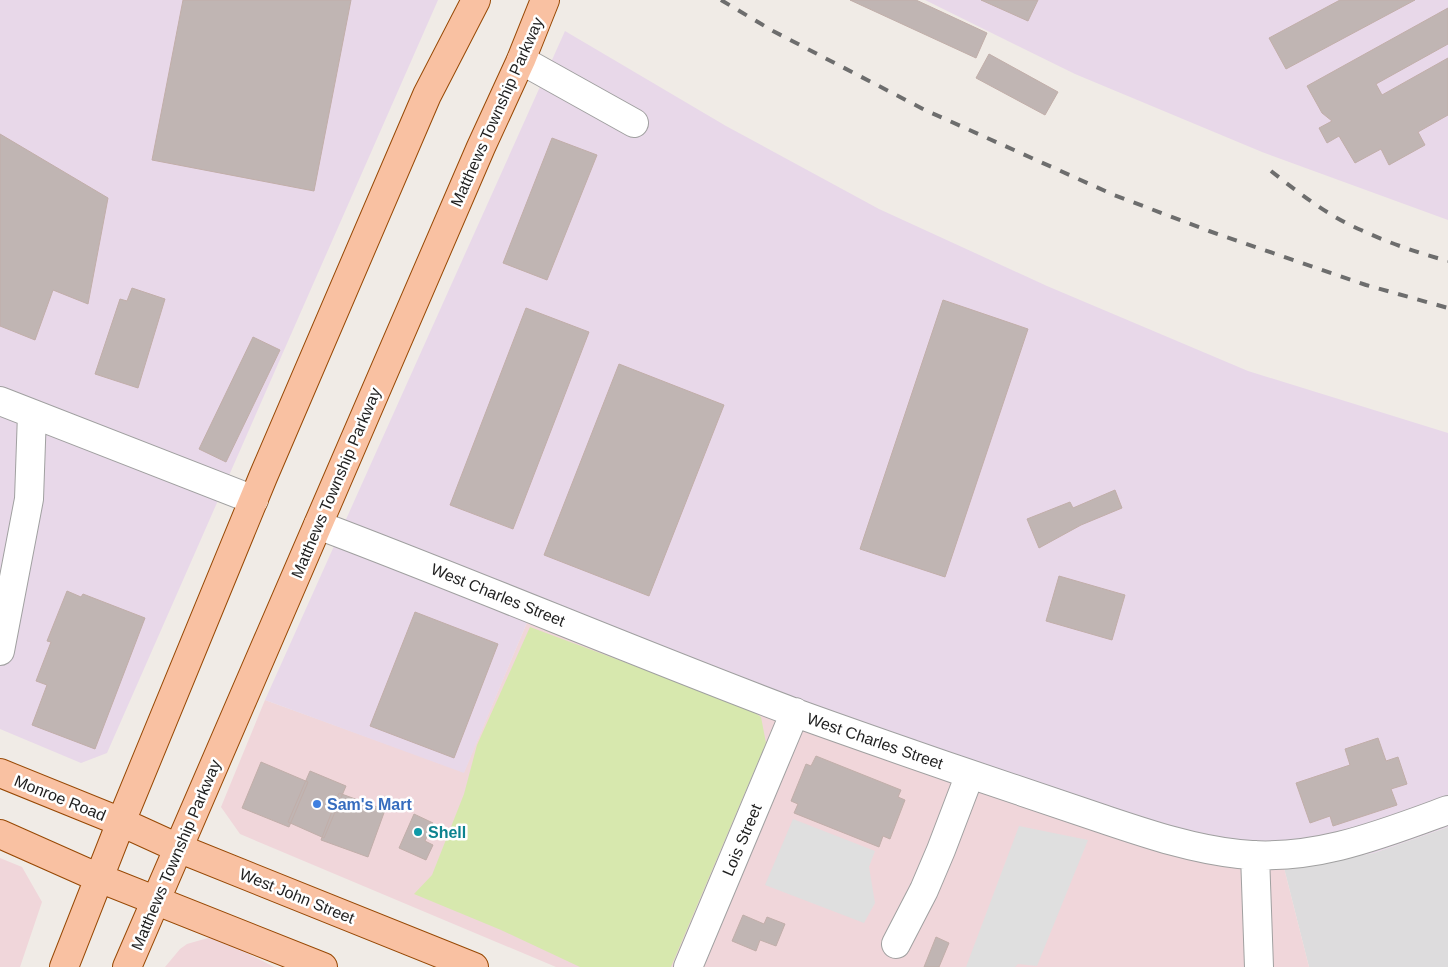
<svg xmlns="http://www.w3.org/2000/svg" width="1448" height="967" viewBox="0 0 1448 967" font-family="Arial,sans-serif">
<rect width="100%" height="100%" fill="#f0ebe6"/>
<path fill="#dddcdd" d="M 1448,827 L 1448,967 L 1309,967 L 1284,868 L 1374,853 Z"/>
<path fill="#f0d6da" d="M 528,620 L 1284,868 L 1309,967 L 556,967 L 240,834 L 221,807 L 265,700 L 464,772 Z
M 0,858 L 22,867 L 42,902 L 20,967 L 0,967 Z
M 208,938 L 226,942 L 274,967 L 165,967 L 180,949 L 187,944 Z"/>
<path fill="#e8d8e9" d="M 0,0 L 438,0 L 107,753 L 81,763 L 0,729 Z
M 925,0 L 1448,0 L 1448,220 L 1262,152 L 1075,74 Z
M 565,31 L 726,126 L 879,209 L 1047,286 L 1248,371 L 1448,433 L 1448,827 L 1374,853 L 1284,868 L 528,620 L 464,773 L 265,700 Z"/>
<path fill="#d7e8ae" d="M 530,627 L 748,708 L 761,717 L 766,743 L 671,967 L 580,967 L 501,930 L 414,894 L 432,875 L 464,794 L 477,745 Z"/>
<path fill="#dfdfdf" d="M 793,819 L 875,851 L 869,867 L 875,903 L 864,923 L 765,885 Z
M 1019,826 L 1088,840 L 1037,966 L 1018,964 L 1015,967 L 966,967 Z"/>
<path fill="#c0b5b3" stroke="#c1aea9" d="M 183,0 L 351,0 L 314,191 L 152,160 Z
M 850,0 L 916,0 L 987,33 L 976,58 Z
M 981,0 L 1038,0 L 1028,21 Z
M 1340,0 L 1415,0 L 1286,69 L 1269,38 Z
M 1448,8 L 1448,44 L 1376,84 L 1382,95 L 1448,58 L 1448,115 L 1418,132 L 1425,145 L 1389,165 L 1381,149 L 1355,163 L 1339,136 L 1327,143 L 1319,128 L 1332,121 L 1322,113 L 1307,86 Z
M 989,54 L 1058,92 L 1045,115 L 976,78 Z
M 0,134 L 108,198 L 88,304 L 53,290 L 35,340 L 0,326 Z
M 552,138 L 597,155 L 547,280 L 503,263 Z
M 132,288 L 165,299 L 138,388 L 95,374 L 120,299 L 127,301 Z
M 943,300 L 1028,329 L 945,577 L 860,549 Z
M 526,308 L 589,332 L 513,529 L 450,505 Z
M 253,337 L 280,350 L 226,462 L 199,449 Z
M 619,364 L 724,405 L 649,596 L 544,555 Z
M 1115,490 L 1122,508 L 1081,525 L 1039,548 L 1027,519 L 1070,502 L 1073,508 Z
M 1059,576 L 1125,595 L 1112,640 L 1046,621 Z
M 67,591 L 81,597 L 83,594 L 145,618 L 95,749 L 32,725 L 47,685 L 36,681 L 51,642 L 47,641 Z
M 415,612 L 498,644 L 454,758 L 370,726 Z
M 1378,738 L 1386,761 L 1398,757 L 1407,784 L 1391,789 L 1397,805 L 1333,826 L 1330,816 L 1310,823 L 1296,783 L 1350,765 L 1345,749 Z
M 816,756 L 901,790 L 898,797 L 905,800 L 890,839 L 883,836 L 879,847 L 794,813 L 798,804 L 791,801 L 806,764 L 811,766 Z
M 261,762 L 308,782 L 289,827 L 242,808 Z
M 310,771 L 346,786 L 324,838 L 288,822 Z
M 339,793 L 385,810 L 368,857 L 321,840 Z
M 414,814 L 433,823 L 425,841 L 433,845 L 426,860 L 399,848 Z
M 743,915 L 764,924 L 767,917 L 785,924 L 776,946 L 760,940 L 756,951 L 732,941 Z
M 936,937 L 949,943 L 939,967 L 924,967 Z"/>
<g fill="none" stroke-linecap="round" stroke-linejoin="round">
<g stroke="#a0a0a0" stroke-width="30">
<path id="minor" d="M 521,60 L 634,123
M 0,401 L 254,500
M 318,525 C 477,585 634,652 793,712 C 848,732 903,751 958,770 C 1005,786 1052,802 1100,818 C 1145,833 1191,849 1239,854 C 1313,862 1380,835 1448,810
M 0,651 L 29,499 L 32,414
M 1255,855 L 1259,967
M 896,944 L 924,890 L 941,850 L 970,774
M 688,967 L 795,712"/>
</g>
<g stroke="#974804" stroke-width="30">
<path id="major" d="M 0,773 L 121,822 L 178,848 L 474,967
M 0,834 L 99,878 L 323,967
M 64,967 L 121,822 L 263,477 L 427,95 L 476,0
M 127,967 L 481,147 L 521,60 L 545,0"/>
</g>
<use href="#minor" stroke="#fff" stroke-width="28"/>
<use href="#major" stroke="#f9c1a2" stroke-width="28"/>
<path stroke="#6d6d6d" stroke-width="4" stroke-dasharray="10 10" stroke-linecap="butt" d="M 721,0 L 773,31 L 925,110 L 1114,195 L 1209,231 L 1366,285 L 1448,308
M 1271,171 C 1299,193 1328,216 1361,230 C 1389,243 1418,253 1448,261"/>
</g>
<circle fill="#3f7fe0" stroke="#fff" stroke-width="2" cx="317" cy="804" r="5"/>
<circle fill="#0f9aa8" stroke="#fff" stroke-width="2" cx="418" cy="832" r="5"/>
<g text-anchor="middle" dominant-baseline="central" stroke-width="5" stroke-linejoin="round" paint-order="stroke">
<g font-size="16" fill="#1f1f1f" stroke="#fff">
<text transform="translate(497 112) rotate(-66)">Matthews Township Parkway</text>
<text transform="translate(336 483) rotate(-67)">Matthews Township Parkway</text>
<text transform="translate(498 595) rotate(22)">West Charles Street</text>
<text transform="translate(875 741) rotate(19)">West Charles Street</text>
<text transform="translate(60 798) rotate(22)">Monroe Road</text>
<text transform="translate(742 840) rotate(-67)">Lois Street</text>
<text transform="translate(176 855) rotate(-67)">Matthews Township Parkway</text>
<text transform="translate(297 896) rotate(22)">West John Street</text>
</g>
<g font-size="16" font-weight="bold" fill="#366cbe" stroke="#fff" text-anchor="start">
<text x="327" y="804">Sam's Mart</text>
</g>
<g font-size="16" font-weight="bold" fill="#0d838f" stroke="#fff" text-anchor="start">
<text x="428" y="832">Shell</text>
</g>
</g>
</svg>
